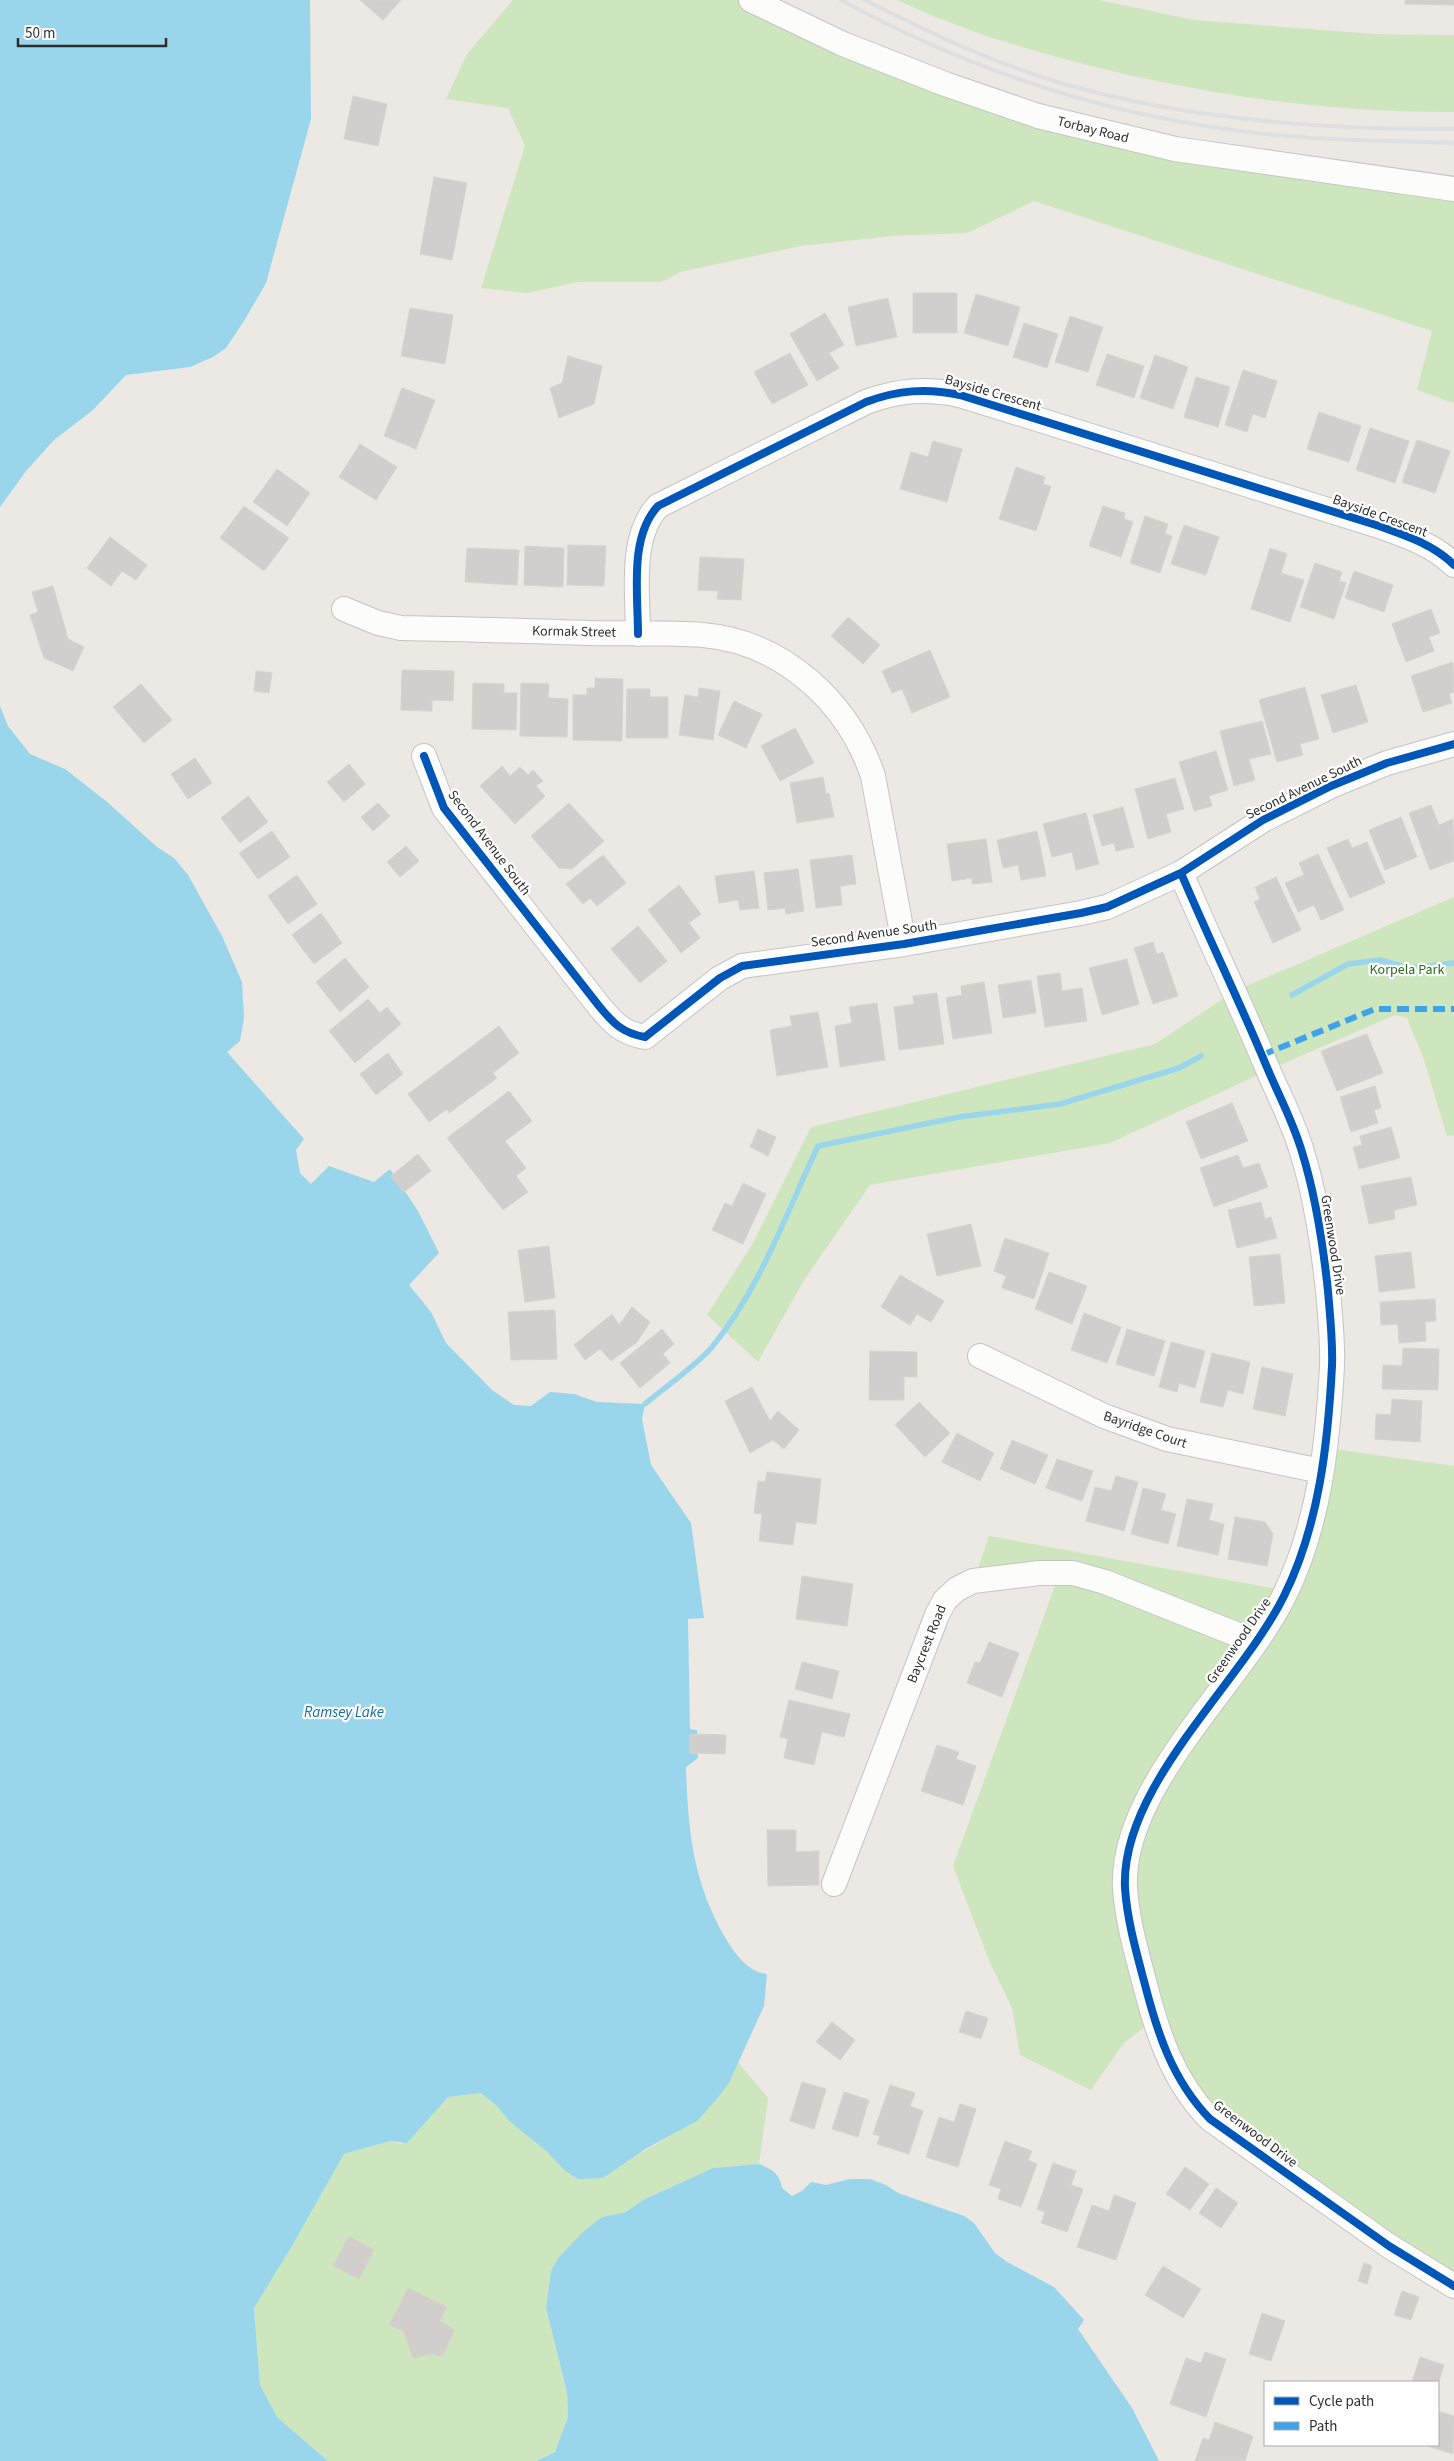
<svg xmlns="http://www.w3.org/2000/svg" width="1454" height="2461" viewBox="0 0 1454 2461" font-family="'Source Sans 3',sans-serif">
<rect width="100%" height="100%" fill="#ece8e4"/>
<path fill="#cee6be" d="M 513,0 L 754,0 L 1038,115 L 1454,188 L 1454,403 L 1417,390 L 1432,331 L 1034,201 L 967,233 L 892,236 L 801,246 L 680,272 L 662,282 L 578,282 L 527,293 L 481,288 L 525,146 L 508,108 L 446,99 L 467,54 Z
M 897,0 L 1099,0 L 1194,20 L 1374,34 L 1454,35 L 1454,112 C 1340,113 1227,98 1116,72 C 1041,54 967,33 897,0 Z
M 1454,897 L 1454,1135 L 1447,1136 L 1423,1057 L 1407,1018 L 1395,1015 L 1269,1070 L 1110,1143 L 870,1185 L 804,1280 L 758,1362 L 707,1315 L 753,1243 L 811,1127 L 1155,1044 L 1235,991 Z
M 1326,1448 L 1454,1466 L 1454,2284 L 1211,2118 L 1155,2018 L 1123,2044 L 1091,2090 L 1020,2055 L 1012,2008 L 990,1963 L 953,1866 L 1060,1572 L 974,1580 L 989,1536 L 1288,1591 Z
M 738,2062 L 768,2098 L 759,2164 L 713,2168 L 643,2200 L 626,2212 L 602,2217 L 551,2271 L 546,2308 L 567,2392 L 568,2417 L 555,2452 L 536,2461 L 328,2461 L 277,2417 L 260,2385 L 254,2308 L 292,2246 L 344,2154 L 390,2141 L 401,2144 L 448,2097 L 481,2093 L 497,2106 L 509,2121 L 545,2150 L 563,2169 L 603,2178 C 639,2150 686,2133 717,2099 C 727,2088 732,2075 738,2062 Z"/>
<path fill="#99d6ec" d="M 0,0 L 310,0 L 311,119 L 266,283 L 244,321 L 226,348 L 213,357 L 190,367 L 126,375 L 93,410 L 54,440 L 26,471 L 0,507 Z
M 0,706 L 8,726 L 30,754 L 65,769 L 106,801 L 157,847 L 174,858 L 188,875 L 222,936 L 242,982 L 244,1018 L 240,1041 L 227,1052 L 304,1139 L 296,1150 L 300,1173 L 311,1184 L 329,1166 L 374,1182 L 390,1169 L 418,1211 L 439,1253 L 409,1285 L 431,1312 L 446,1343 L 492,1390 L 514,1405 L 531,1406 L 550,1392 L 574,1394 L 597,1402 L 645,1404 L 642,1419 L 651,1465 L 691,1523 L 704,1618 L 688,1619 L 690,1729 L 697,1730 L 698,1758 L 686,1767 C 688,1831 693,1883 726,1939 C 736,1955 748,1972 767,1974 L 764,2006 L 729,2083 L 717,2099 L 697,2121 L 647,2148 L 603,2178 L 578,2179 L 563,2169 L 545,2150 L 509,2121 L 497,2106 L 481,2093 L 448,2097 L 407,2143 L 390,2141 L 344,2154 L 292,2246 L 254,2308 L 260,2385 L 277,2417 L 328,2461 L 0,2461 Z
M 759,2164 C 772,2169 780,2174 782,2188 L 792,2196 L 802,2191 L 811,2182 L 826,2185 L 850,2179 L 870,2179 L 886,2185 L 898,2193 L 964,2216 L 974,2223 L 995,2253 L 1007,2262 L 1054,2287 L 1084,2320 L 1078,2329 L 1132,2408 L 1159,2461 L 536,2461 L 555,2452 L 568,2417 L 567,2392 L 546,2308 L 551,2271 L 558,2258 L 583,2232 L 602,2217 L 626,2212 L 643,2200 L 713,2168 Z"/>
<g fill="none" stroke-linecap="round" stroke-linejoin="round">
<path stroke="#99d6ec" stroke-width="5.5" d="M 1292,995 L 1348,964 L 1380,960 L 1409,968 L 1454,963
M 645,1404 C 665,1387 696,1366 712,1347 C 760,1289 786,1214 818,1146 L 959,1117 L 1060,1104 L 1179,1068 L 1201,1056"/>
</g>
<path fill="#d1cecb" stroke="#d7d4d0" d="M 360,0 L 401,0 L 383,20 Z
M 1405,0 L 1454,0 L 1454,5 L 1405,4 Z
M 353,96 L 387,104 L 378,146 L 344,139 Z
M 434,177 L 467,183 L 452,260 L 420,254 Z
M 913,293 L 957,293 L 957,333 L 913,333 Z
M 976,294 L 1020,307 L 1008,346 L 964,333 Z
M 888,298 L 897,337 L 856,346 L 848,307 Z
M 410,308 L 453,315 L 445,364 L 401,356 Z
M 825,313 L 844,345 L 829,353 L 839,368 L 817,381 L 790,334 Z
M 1070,316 L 1103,327 L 1088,372 L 1055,362 Z
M 1024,323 L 1058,334 L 1047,368 L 1013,357 Z
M 790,353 L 808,385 L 772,404 L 754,372 Z
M 1107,354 L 1144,366 L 1134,398 L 1096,385 Z
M 1155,355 L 1188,367 L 1173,409 L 1140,398 Z
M 568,356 L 602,366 L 594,404 L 559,418 L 550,388 L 562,383 Z
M 1243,370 L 1277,381 L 1265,418 L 1253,414 L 1247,432 L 1225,425 Z
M 1196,377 L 1230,387 L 1218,427 L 1184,417 Z
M 402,388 L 435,400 L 416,449 L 384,436 Z
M 1319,412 L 1361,426 L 1349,462 L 1307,449 Z
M 1370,428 L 1409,441 L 1395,483 L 1356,470 Z
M 1417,440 L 1450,451 L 1435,493 L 1402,482 Z
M 933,441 L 962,449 L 947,502 L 900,489 L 911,452 L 928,457 Z
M 360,444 L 397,467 L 376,500 L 339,477 Z
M 1016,467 L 1045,477 L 1043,484 L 1051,486 L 1036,531 L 999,519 Z
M 277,469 L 310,493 L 287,526 L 253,502 Z
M 244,506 L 289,538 L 264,571 L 220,538 Z
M 1103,506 L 1125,513 L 1124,519 L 1133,522 L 1121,557 L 1089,546 Z
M 1145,516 L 1168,524 L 1165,534 L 1172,536 L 1160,573 L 1130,563 Z
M 1184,525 L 1219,537 L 1206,575 L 1171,564 Z
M 110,537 L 147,565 L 136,580 L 122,571 L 111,586 L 87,568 Z
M 568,545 L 606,546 L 604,586 L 567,585 Z
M 525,546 L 564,548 L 563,587 L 524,585 Z
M 467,548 L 519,550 L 517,585 L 465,582 Z
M 1270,548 L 1287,554 L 1281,573 L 1304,580 L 1290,622 L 1251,609 Z
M 700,557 L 744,559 L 741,600 L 717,599 L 718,591 L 698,590 Z
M 1315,563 L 1342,572 L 1339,581 L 1346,583 L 1334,619 L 1300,607 Z
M 1354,571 L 1393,585 L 1384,612 L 1345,598 Z
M 53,586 L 68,639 L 84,647 L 73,671 L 44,658 L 30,615 L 38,612 L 32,592 Z
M 1431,609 L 1440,633 L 1429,637 L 1434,651 L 1406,662 L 1392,624 Z
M 848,617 L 880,645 L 863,664 L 831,636 Z
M 930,650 L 950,697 L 912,713 L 902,689 L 892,693 L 882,671 Z
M 1453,662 L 1454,692 L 1449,694 L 1452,703 L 1423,712 L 1411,676 Z
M 402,670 L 454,671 L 453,701 L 432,700 L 432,711 L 401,710 Z
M 256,671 L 272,673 L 269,693 L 254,691 Z
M 595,678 L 623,679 L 622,741 L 573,740 L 573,695 L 587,695 L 587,688 L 595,688 Z
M 473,683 L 504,684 L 504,693 L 517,693 L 516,730 L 472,729 Z
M 521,683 L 549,684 L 548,698 L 568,699 L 567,737 L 520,736 Z
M 141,684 L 172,720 L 144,743 L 113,707 Z
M 1356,685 L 1368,722 L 1333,733 L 1321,695 Z
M 1305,687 L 1319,739 L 1300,744 L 1303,755 L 1277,762 L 1259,700 Z
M 699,688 L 720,691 L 713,740 L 679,735 L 685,695 L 698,697 Z
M 627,689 L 650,689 L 650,697 L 668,697 L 668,738 L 626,738 Z
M 734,701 L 762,714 L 746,748 L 718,735 Z
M 1262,721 L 1271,754 L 1249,759 L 1255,780 L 1234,786 L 1220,731 Z
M 795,728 L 814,763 L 780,781 L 761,746 Z
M 1216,751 L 1228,790 L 1209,796 L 1212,806 L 1194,811 L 1179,762 Z
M 195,758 L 212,783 L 188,799 L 171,774 Z
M 349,764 L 365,784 L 344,802 L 327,782 Z
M 502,766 L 510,776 L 520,767 L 528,775 L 533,770 L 543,781 L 536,786 L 545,796 L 515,824 L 480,786 Z
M 823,777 L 826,794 L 829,793 L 834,817 L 797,823 L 790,783 Z
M 1175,778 L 1184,809 L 1166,814 L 1171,832 L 1148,839 L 1135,789 Z
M 248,796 L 268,822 L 240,843 L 221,818 Z
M 378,803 L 390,816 L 373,831 L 361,817 Z
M 569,803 L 604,841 L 572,869 L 559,868 L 531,836 Z
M 1431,805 L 1439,825 L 1453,819 L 1454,861 L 1430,870 L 1409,813 Z
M 1123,807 L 1134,847 L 1116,851 L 1114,843 L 1102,846 L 1093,815 Z
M 1086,813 L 1099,864 L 1076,870 L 1072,852 L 1052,857 L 1043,824 Z
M 1401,817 L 1417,857 L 1385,870 L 1369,830 Z
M 272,831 L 290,857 L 258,879 L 239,853 Z
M 1037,831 L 1046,876 L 1021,880 L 1018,865 L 1003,868 L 997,840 Z
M 986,839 L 992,882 L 972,884 L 972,878 L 952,881 L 947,844 Z
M 1348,839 L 1352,848 L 1367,842 L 1385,883 L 1350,898 L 1327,848 Z
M 406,846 L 419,861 L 400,877 L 387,862 Z
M 1318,854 L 1344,910 L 1321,920 L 1314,905 L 1298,912 L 1285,883 L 1304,875 L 1299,863 Z
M 603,855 L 626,883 L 597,906 L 590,898 L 583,904 L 566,884 Z
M 852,855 L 856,884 L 840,886 L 842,905 L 816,908 L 810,860 Z
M 798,869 L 804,911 L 786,914 L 785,908 L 768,910 L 764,873 Z
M 754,871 L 759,908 L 740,910 L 738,900 L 719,903 L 715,876 Z
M 297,875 L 317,904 L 288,924 L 268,896 Z
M 1276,877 L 1301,930 L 1273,943 L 1254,902 L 1260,899 L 1255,887 Z
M 679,885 L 701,914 L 689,923 L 700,938 L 681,953 L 648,910 Z
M 321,913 L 342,943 L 314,964 L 292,935 Z
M 638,926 L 667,961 L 640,983 L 611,949 Z
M 1153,942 L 1157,954 L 1163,952 L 1178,996 L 1153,1004 L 1134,948 Z
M 345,958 L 369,987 L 340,1012 L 316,982 Z
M 1127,959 L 1139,1004 L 1102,1015 L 1089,968 Z
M 1060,973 L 1062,991 L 1082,988 L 1087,1021 L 1045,1027 L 1037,976 Z
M 1031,980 L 1036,1013 L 1003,1018 L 998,985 Z
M 984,982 L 992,1033 L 953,1039 L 946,998 L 962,995 L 961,986 Z
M 937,993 L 944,1044 L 899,1050 L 894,1007 L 914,1004 L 913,996 Z
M 368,999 L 380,1013 L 387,1007 L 401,1024 L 355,1063 L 329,1031 Z
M 877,1003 L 885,1060 L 840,1067 L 835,1026 L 852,1023 L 849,1007 Z
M 818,1012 L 828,1067 L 777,1076 L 770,1030 L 792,1026 L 790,1016 Z
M 499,1026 L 519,1053 L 493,1073 L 497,1078 L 449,1113 L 447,1109 L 429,1122 L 408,1094 Z
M 1367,1034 L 1383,1073 L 1337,1091 L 1321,1051 Z
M 388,1053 L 403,1074 L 376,1095 L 360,1074 Z
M 1375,1086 L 1381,1108 L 1374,1110 L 1378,1123 L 1351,1132 L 1340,1097 Z
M 509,1091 L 532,1121 L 505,1141 L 526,1168 L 516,1176 L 528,1192 L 503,1210 L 447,1138 Z
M 1232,1103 L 1248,1141 L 1201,1159 L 1186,1122 Z
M 1391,1127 L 1400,1158 L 1359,1169 L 1353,1147 L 1362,1145 L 1360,1136 Z
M 758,1129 L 776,1137 L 768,1156 L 750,1147 Z
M 418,1154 L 431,1171 L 404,1192 L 391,1176 Z
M 1238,1155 L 1243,1168 L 1259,1163 L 1268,1187 L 1214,1207 L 1200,1168 Z
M 1411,1177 L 1417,1205 L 1394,1210 L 1395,1219 L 1369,1224 L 1361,1186 Z
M 743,1183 L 766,1194 L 743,1244 L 712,1230 L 725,1203 L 732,1206 Z
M 1261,1202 L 1265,1219 L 1271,1217 L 1277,1238 L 1237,1248 L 1228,1210 Z
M 971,1224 L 981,1266 L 937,1276 L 927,1234 Z
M 1005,1238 L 1049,1253 L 1034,1299 L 1002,1288 L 1006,1276 L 994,1271 Z
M 549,1246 L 555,1298 L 525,1302 L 518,1250 Z
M 1411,1252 L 1415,1288 L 1379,1292 L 1375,1256 Z
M 1280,1254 L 1285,1303 L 1254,1306 L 1249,1257 Z
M 1049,1272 L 1087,1286 L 1072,1324 L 1035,1309 Z
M 900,1275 L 944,1301 L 931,1322 L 917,1314 L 910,1325 L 881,1307 Z
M 1435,1299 L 1436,1321 L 1425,1322 L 1426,1341 L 1399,1343 L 1398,1324 L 1381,1325 L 1380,1302 Z
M 632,1307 L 650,1322 L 637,1342 L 611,1361 L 600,1349 L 585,1360 L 574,1345 L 612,1314 L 619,1325 Z
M 555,1310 L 557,1359 L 511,1360 L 508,1312 Z
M 1084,1313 L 1121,1327 L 1107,1363 L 1071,1350 Z
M 662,1329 L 674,1344 L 663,1354 L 670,1363 L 640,1388 L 620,1363 Z
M 1127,1329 L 1165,1341 L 1154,1376 L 1116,1364 Z
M 1171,1342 L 1205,1351 L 1195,1388 L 1179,1383 L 1177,1392 L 1159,1387 Z
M 1403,1348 L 1439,1349 L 1438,1390 L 1382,1389 L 1383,1365 L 1402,1366 Z
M 870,1351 L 917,1352 L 917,1377 L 904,1377 L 904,1400 L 869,1400 Z
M 1212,1353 L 1250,1362 L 1243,1394 L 1228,1390 L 1223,1407 L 1200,1402 Z
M 1262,1367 L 1293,1374 L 1285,1416 L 1253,1409 Z
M 752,1387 L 770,1421 L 778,1411 L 799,1430 L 784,1449 L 773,1440 L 750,1453 L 725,1401 Z
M 1392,1399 L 1422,1401 L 1420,1442 L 1375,1439 L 1376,1414 L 1391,1415 Z
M 919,1402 L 950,1433 L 925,1457 L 895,1425 Z
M 957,1433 L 994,1453 L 980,1481 L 942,1462 Z
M 1012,1440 L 1048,1455 L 1035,1484 L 1000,1469 Z
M 1057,1459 L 1093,1471 L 1082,1501 L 1046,1488 Z
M 767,1472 L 821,1479 L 816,1524 L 796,1522 L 793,1545 L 759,1541 L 762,1514 L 754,1513 L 758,1481 L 765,1482 Z
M 1116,1476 L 1138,1482 L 1124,1531 L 1086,1521 L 1095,1487 L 1111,1491 Z
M 1143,1488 L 1166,1494 L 1161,1510 L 1176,1514 L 1168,1544 L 1131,1534 Z
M 1187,1499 L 1213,1504 L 1209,1520 L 1224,1524 L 1218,1555 L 1177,1546 Z
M 1235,1517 L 1265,1522 L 1273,1534 L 1267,1566 L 1228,1559 Z
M 802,1576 L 853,1584 L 847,1626 L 796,1619 Z
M 989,1642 L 1019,1653 L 1002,1697 L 967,1683 L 975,1662 L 980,1663 Z
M 802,1662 L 839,1671 L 832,1699 L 795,1689 Z
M 789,1700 L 850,1714 L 844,1737 L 822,1732 L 814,1765 L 784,1758 L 788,1739 L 780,1737 Z
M 690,1734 L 726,1735 L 725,1754 L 690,1753 Z
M 937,1745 L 959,1752 L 956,1759 L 976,1766 L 963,1805 L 921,1791 Z
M 767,1830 L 796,1830 L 796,1852 L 819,1851 L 819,1885 L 768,1886 Z
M 966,2011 L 988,2018 L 981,2039 L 959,2032 Z
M 832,2022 L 855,2040 L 840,2060 L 816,2042 Z
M 802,2082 L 826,2089 L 814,2129 L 790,2121 Z
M 890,2085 L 915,2093 L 910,2106 L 923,2111 L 909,2154 L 877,2144 L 880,2136 L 873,2134 Z
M 844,2092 L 869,2100 L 858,2137 L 832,2129 Z
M 960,2104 L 976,2109 L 958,2167 L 926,2157 L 939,2117 L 954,2122 Z
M 1005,2141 L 1032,2151 L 1028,2160 L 1037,2164 L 1021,2207 L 998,2199 L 1001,2189 L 989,2185 Z
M 1053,2163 L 1076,2171 L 1071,2185 L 1083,2189 L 1067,2232 L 1041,2223 L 1045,2212 L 1037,2209 Z
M 1185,2167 L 1209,2184 L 1190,2210 L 1166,2194 Z
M 1216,2188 L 1238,2203 L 1221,2228 L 1199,2213 Z
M 1114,2195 L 1136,2203 L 1116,2260 L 1077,2247 L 1092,2205 L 1109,2211 Z
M 349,2236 L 374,2250 L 359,2279 L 333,2266 Z
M 1364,2263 L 1372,2266 L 1367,2284 L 1358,2281 Z
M 1163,2266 L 1201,2289 L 1183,2318 L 1145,2295 Z
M 408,2288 L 447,2307 L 440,2321 L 455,2330 L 442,2357 L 433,2354 L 413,2358 L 403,2331 L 389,2325 Z
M 1402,2291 L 1419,2297 L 1411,2320 L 1394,2315 Z
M 1262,2313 L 1285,2321 L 1271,2361 L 1249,2354 Z
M 1205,2352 L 1226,2359 L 1206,2417 L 1170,2404 L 1186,2358 L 1201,2363 Z
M 1420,2357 L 1444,2365 L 1438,2384 L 1438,2382 L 1412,2382 Z
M 1438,2411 L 1454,2416 L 1453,2454 L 1424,2445 L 1438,2445 Z
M 1215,2422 L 1253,2436 L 1245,2461 L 1195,2461 L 1203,2438 L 1209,2440 Z"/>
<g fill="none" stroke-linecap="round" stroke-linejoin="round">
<g stroke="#c5c4c5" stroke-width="26">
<path id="minor" d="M 751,0 L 843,44 L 945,84 L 1038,116 L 1175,149 L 1454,189
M 344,609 L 378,623 L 401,628 C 464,629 526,631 589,633 C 627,634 665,632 703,635 C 783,642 848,702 873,776 L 904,944
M 638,634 C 638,594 629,537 658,506 L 866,402 C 898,390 926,388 960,395 L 1376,525 C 1404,535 1433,544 1454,565
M 424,756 L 444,808 L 599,1006 C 613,1023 622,1033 645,1037 L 720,978 L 742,966 L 904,944 L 1081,913 L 1107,907 L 1181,873 L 1263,820 L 1331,786 L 1387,763 L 1454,744
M 1181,873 C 1208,937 1239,1000 1266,1065 C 1278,1094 1293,1121 1302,1152 C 1316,1197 1323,1244 1328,1291 C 1330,1316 1333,1341 1332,1366 C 1328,1443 1319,1526 1284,1596 C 1241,1683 1120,1787 1125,1888 C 1127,1919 1136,1951 1144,1981 C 1157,2032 1172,2080 1210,2119 L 1389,2246 L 1454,2286
M 980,1356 L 1104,1416 L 1167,1439 L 1321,1471
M 834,1884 L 937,1615 L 945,1600 L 957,1589 L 973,1581 L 1039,1573 L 1073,1573 L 1105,1582 L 1256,1642"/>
</g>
<use href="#minor" stroke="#fcfcfb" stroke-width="24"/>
<path stroke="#dfdfe1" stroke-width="4" d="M 841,0 C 980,76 1130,123 1287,136 C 1343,141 1398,141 1454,143
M 865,0 C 928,32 995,64 1064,84 C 1190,120 1323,130 1454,129"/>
<path stroke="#3ea3eb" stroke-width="6" stroke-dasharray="12 6" stroke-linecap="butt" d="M 1262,1055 L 1375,1009 L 1454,1009"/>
<g stroke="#fff" stroke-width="11">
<path id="cycleway" d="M 638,634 C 638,594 629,537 658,506 L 866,402 C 898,390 926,388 960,395 L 1376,525 C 1404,535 1433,544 1454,565
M 424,756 L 444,808 L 599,1006 C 613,1023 622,1033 645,1037 L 720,978 L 742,966 L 904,944 L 1081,913 L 1107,907 L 1181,873 L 1263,820 L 1331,786 L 1387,763 L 1454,744
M 1181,873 C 1208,937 1239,1000 1266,1065 C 1278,1094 1293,1121 1302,1152 C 1316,1197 1323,1244 1328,1291 C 1330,1316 1333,1341 1332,1366 C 1328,1443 1319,1526 1284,1596 C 1241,1683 1120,1787 1125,1888 C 1127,1919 1136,1951 1144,1981 C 1157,2032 1172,2080 1210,2119 L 1389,2246 L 1454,2286"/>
</g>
<use href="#cycleway" stroke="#0057b8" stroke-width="8"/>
</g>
<g text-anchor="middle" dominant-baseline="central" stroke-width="4.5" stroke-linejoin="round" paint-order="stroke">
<g font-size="14" fill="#2e2e2e" stroke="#fff">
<text transform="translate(1093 130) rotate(14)">Torbay Road</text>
<text transform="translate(993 393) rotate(16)">Bayside Crescent</text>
<text transform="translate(1380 516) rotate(20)">Bayside Crescent</text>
<text transform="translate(574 632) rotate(1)">Kormak Street</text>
<text transform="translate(1304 788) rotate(-26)">Second Avenue South</text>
<text transform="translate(489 843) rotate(53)">Second Avenue South</text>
<text transform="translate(874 934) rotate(-8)">Second Avenue South</text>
<text transform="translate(1333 1245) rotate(81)">Greenwood Drive</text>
<text transform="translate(1145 1430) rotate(19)">Bayridge Court</text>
<text transform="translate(1239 1641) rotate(-55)">Greenwood Drive</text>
<text transform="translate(927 1644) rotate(-68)">Baycrest Road</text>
<text transform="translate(1255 2134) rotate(37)">Greenwood Drive</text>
</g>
<g font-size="14" fill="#2c6e1b" stroke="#fff">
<text x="1407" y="970">Korpela Park</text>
</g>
<g font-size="15" font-style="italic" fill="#0d6fa3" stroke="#fff">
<text x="344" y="1712">Ramsey Lake</text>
</g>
</g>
<rect x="1264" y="2381" width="175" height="65" fill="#ffffff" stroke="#ababab"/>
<rect x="1274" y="2397" width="25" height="8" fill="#0057b8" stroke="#ababab"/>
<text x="1309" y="2406" font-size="15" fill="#2e2e2e">Cycle path</text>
<rect x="1274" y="2422" width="25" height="8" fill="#3ea3eb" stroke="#ababab"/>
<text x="1309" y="2431" font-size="15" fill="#2e2e2e">Path</text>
<path d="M18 38v8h148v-8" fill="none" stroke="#2e2e2e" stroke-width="2.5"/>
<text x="25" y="38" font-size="15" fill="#2e2e2e" stroke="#ffffff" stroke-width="4" paint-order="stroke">50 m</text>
</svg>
